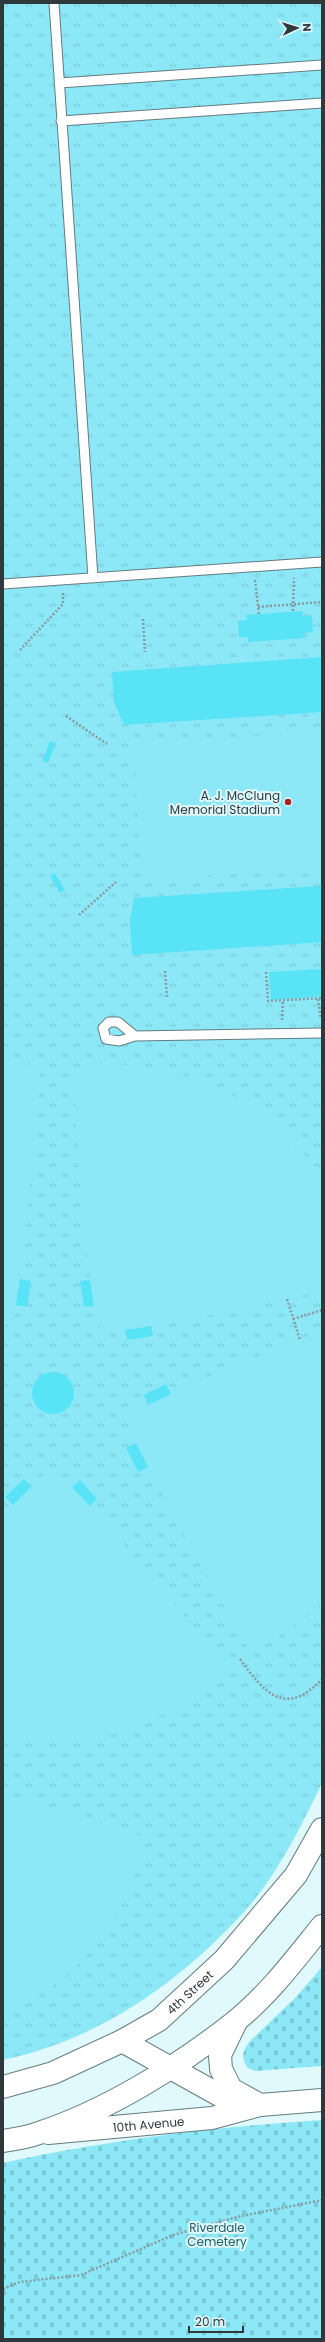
<svg xmlns="http://www.w3.org/2000/svg" width="325" height="2342" viewBox="0 0 325 2342" font-family="Poppins,sans-serif">
<defs>
<pattern id="cemetery-stones" width="16" height="16" patternUnits="userSpaceOnUse"><rect width="16" height="16" fill="#8ce8f7"/><path d="M2 7V4a2 2 0 0 1 4 0v3zM10 15v-3a2 2 0 0 1 4 0v3z" fill="#79c8d5"/></pattern>
<pattern id="park-tufts" width="24" height="20" patternUnits="userSpaceOnUse"><rect width="24" height="20" fill="#8ce8f7"/><path d="M3 7l-1-3M5 7V3M7 7l1-3M15 17l-1-3M17 17v-4M19 17l1-3" fill="none" stroke="#79c8d5"/></pattern>
</defs>
<rect width="100%" height="100%" fill="#dff9fd"/>
<path fill="url(#cemetery-stones)" d="M 322,1967 L 322,2066 L 255,2071 L 248,2068 C 240,2058 243,2051 249,2042 L 295,1998 Z
M 322,2120 L 322,2339 L 3,2339 L 3,2163 C 109,2140 214,2127 322,2120 Z"/>
<path fill="url(#park-tufts)" d="M 3,3 L 322,3 L 322,1783 C 302,1825 276,1877 244,1912 C 179,1983 98,2040 3,2060 Z"/>
<path fill="#8ce8f7" d="M 322,731 L 322,868 L 142,880 L 133,744 Z
M 3,1061 L 41,1066 C 33,1150 27,1235 14,1318 L 3,1327 Z
M 95,1064 C 172,1063 250,1089 300,1150 C 307,1158 319,1169 322,1179 C 324,1188 322,1201 322,1210 C 322,1237 322,1264 322,1291 L 193,1319 L 111,1333 L 96,1323 L 84,1234 L 72,1068 Z
M 322,1331 L 322,1603 L 291,1629 L 250,1652 L 167,1504 L 129,1429 L 134,1411 L 214,1374 Z
M 43,1475 L 61,1475 L 119,1538 L 228,1668 C 169,1725 85,1755 3,1737 L 3,1515 Z
M 3,1793 L 146,1838 C 126,1921 80,1979 3,2016 Z"/>
<path fill="#58e3f7" d="M 303,611 L 303,616 L 312,615 L 313,632 L 304,633 L 305,638 L 248,642 L 248,637 L 239,637 L 238,621 L 247,620 L 246,615 Z
M 322,657 L 322,712 L 124,725 L 114,702 L 112,672 Z
M 50,741 L 56,743 L 48,763 L 42,761 Z
M 55,873 L 65,890 L 60,893 L 50,876 Z
M 322,886 L 322,942 L 132,955 L 130,921 L 134,898 Z
M 322,969 L 322,996 L 271,1000 L 269,972 Z
M 20,1279 L 31,1281 L 27,1307 L 16,1305 Z
M 90,1280 L 94,1306 L 84,1307 L 80,1281 Z
M 151,1326 L 153,1336 L 127,1340 L 125,1330 Z
M32 1393a21 21 0 1 1 42 0a21 21 0 1 1-42 0Z
M 166,1384 L 171,1394 L 148,1405 L 144,1395 Z
M 136,1443 L 148,1467 L 138,1472 L 126,1448 Z
M 24,1479 L 31,1487 L 13,1505 L 5,1497 Z
M 80,1480 L 97,1499 L 90,1506 L 72,1487 Z"/>
<g fill="none" stroke-linecap="round" stroke-linejoin="round">
<g stroke="#647b7f" stroke-width="11">
<path id="service" d="M 54,3 L 93,578
M 59,83 L 322,65
M 61,121 L 322,103
M 3,584 L 322,562
M 135,1036 L 118,1022 L 109,1022 L 103,1028 L 106,1039 L 119,1041 L 135,1036 L 322,1033"/>
</g>
<g stroke="#647b7f" stroke-width="24">
<g id="secondary">
<path d="M 122,2041 L 230,2101 L 253,2104"/>
<path id="s1" d="M 48,2133 L 212,2118 L 260,2105 L 322,2100"/>
</g>
</g>
<g stroke="#647b7f" stroke-width="24">
<g id="trunk">
<path d="M 236,2022 L 220,2055 L 221,2069 L 231,2089 L 260,2105"/>
<path id="s2" d="M 3,2087 L 53,2073 L 122,2041 L 159,2020 L 224,1960 L 296,1875 L 322,1829"/>
<path d="M 3,2141 C 14,2139 25,2138 36,2134 C 105,2112 181,2065 237,2020 C 270,1993 296,1958 322,1926"/>
</g>
</g>
<path stroke="#889a9d" stroke-width="2.5" stroke-dasharray="2 2" stroke-linecap="butt" d="M 255,580 L 259,614
M 258,607 L 322,602
M 293,611 L 294,578
M 143,619 L 145,652
M 20,650 L 63,604 L 63,592
M 66,716 L 107,744
M 79,915 L 116,882
M 165,971 L 167,997
M 266,972 L 268,1001 L 322,998
M 318,999 L 321,1019
M 282,1020 L 283,1000
M 287,1299 L 300,1340
M 293,1319 L 322,1310
M 240,1659 C 264,1693 286,1718 322,1679
M 3,2289 L 20,2282 L 81,2275 L 173,2235 L 237,2217 L 322,2200"/>
<use href="#service" stroke="#fff" stroke-width="9"/>
<use href="#secondary" stroke="#fff" stroke-width="22"/>
<use href="#trunk" stroke="#fff" stroke-width="22"/>
</g>
<circle fill="#b0201a" stroke="#dff9fd" stroke-width="1.5" cx="288" cy="802" r="4"/>
<g text-anchor="middle" dominant-baseline="central" stroke-width="4" stroke-linejoin="round" paint-order="stroke">
<g font-size="12" fill="#2f393b" stroke="#dff9fd" text-anchor="end">
<text x="280" y="795">A. J. McClung<tspan x="280" dy="14">Memorial Stadium</tspan></text>
</g>
<g font-size="12" fill="#2f393b" stroke="#dff9fd">
<text stroke="none"><textPath href="#s2" startOffset="212">4th Street</textPath></text>
<text stroke="none"><textPath href="#s1" startOffset="101">10th Avenue</textPath></text>
</g>
<g font-size="12" fill="#266068" stroke="#dff9fd">
<text x="217" y="2227">Riverdale<tspan x="217" dy="14">Cemetery</tspan></text>
</g>
</g>
<rect width="325" height="2342" fill="none" stroke="#2f393b" stroke-width="8"/>
<g transform="translate(297 28) rotate(86)" stroke="#dff9fd" stroke-width="3" paint-order="stroke">
<path d="M0-3L7 15L0 10L-7 15Z" fill="#2f393b"/>
<text y="-6" font-size="11" font-weight="bold" text-anchor="middle" fill="#2f393b">N</text>
</g>
<path d="M189 2326v6h54v-6" fill="none" stroke="#2f393b" stroke-width="2"/>
<text x="195" y="2326" font-size="12" fill="#2f393b" stroke="#dff9fd" stroke-width="3" paint-order="stroke">20 m</text>
</svg>
